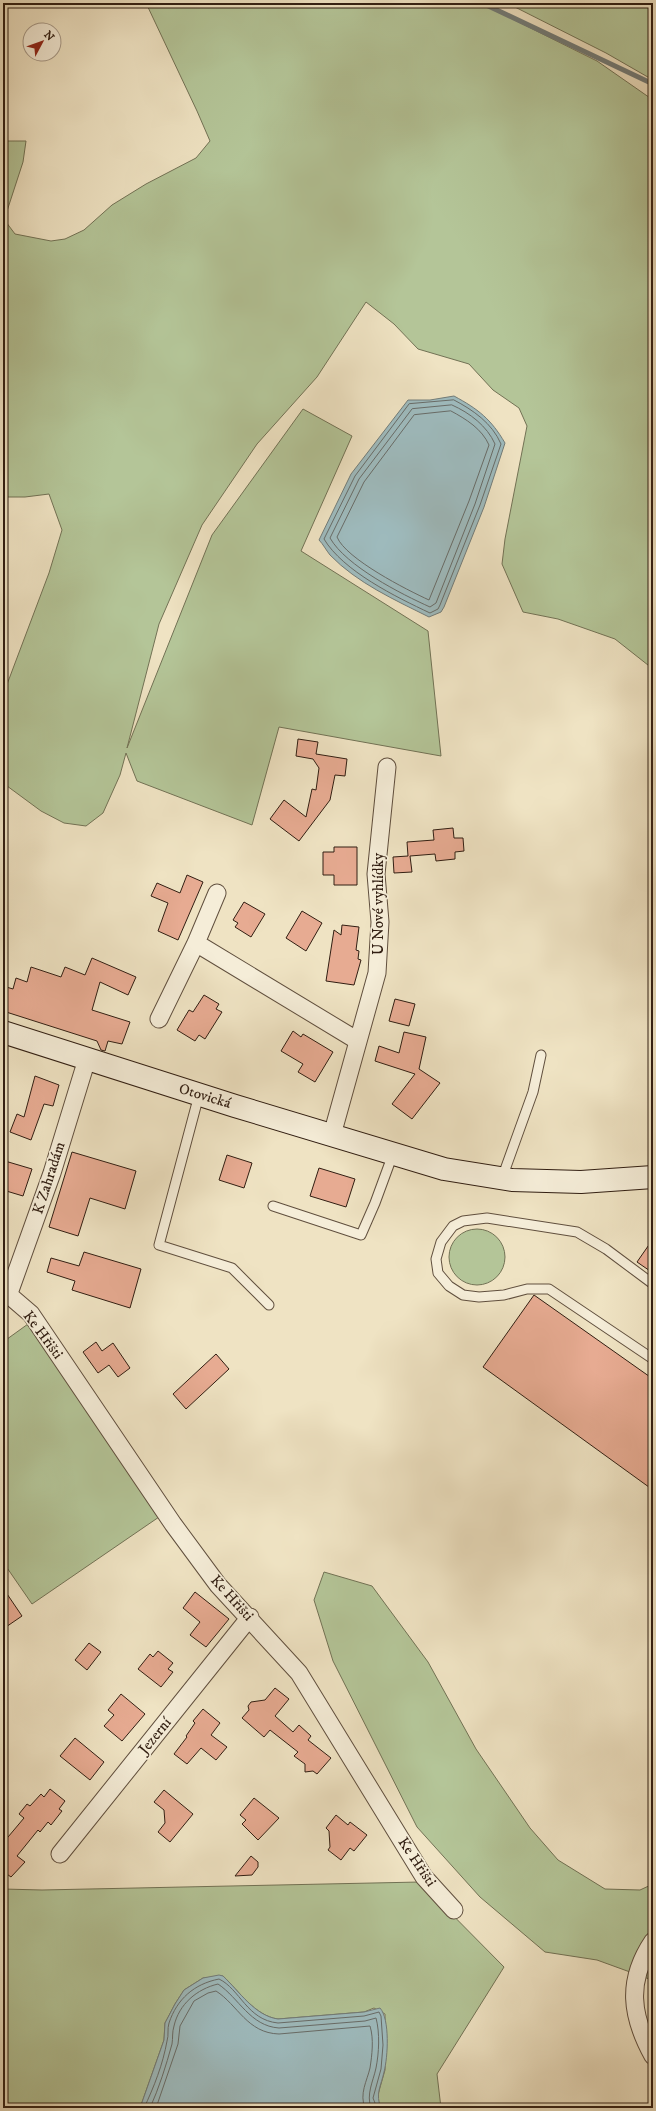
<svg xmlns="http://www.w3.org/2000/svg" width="656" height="2111" viewBox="0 0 656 2111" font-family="'IM FELL DW Pica',serif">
<rect width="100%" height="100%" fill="#efe3c3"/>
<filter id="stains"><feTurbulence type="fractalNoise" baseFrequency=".005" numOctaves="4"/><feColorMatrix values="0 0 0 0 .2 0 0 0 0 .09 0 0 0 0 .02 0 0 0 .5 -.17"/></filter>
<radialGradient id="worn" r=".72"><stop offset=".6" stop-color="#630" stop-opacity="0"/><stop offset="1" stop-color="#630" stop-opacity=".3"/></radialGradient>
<path fill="#b4c598" stroke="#727255" d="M 146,3 L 480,3 L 597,61 L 653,100 L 653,669 L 615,639 L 558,619 L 523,612 L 502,564 L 505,539 L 527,426 L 519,408 L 493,390 L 469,364 L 418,349 L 394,324 L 366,302 L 317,377 L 257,444 L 202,525 L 159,624 L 127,748 L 212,535 L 303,409 L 352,436 L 301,551 L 428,631 L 441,756 L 279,727 L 252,825 L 137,781 L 126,753 L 120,775 L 103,813 L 86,826 L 64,823 L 41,811 L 3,783 L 3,695 L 49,573 L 62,530 L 49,494 L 25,497 L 3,497 L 3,141 L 26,141 L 23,162 L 7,211 L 6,222 L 15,234 L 51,241 L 65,239 L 84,230 L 112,205 L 146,184 L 196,158 L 210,141 L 197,111 Z
M 507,3 L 653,3 L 653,80 L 606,53 Z
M449 1257a28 28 0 1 1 56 0a28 28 0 1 1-56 0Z
M 28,1324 L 159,1517 L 32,1604 L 3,1562 L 3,1342 Z
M 324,1572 L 372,1586 L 428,1662 L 476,1749 L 530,1828 L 558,1860 L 605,1889 L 640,1890 L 653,1884 L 653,2005 L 652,1980 L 597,1960 L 545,1952 L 480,1897 L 417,1827 L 333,1661 L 314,1600 Z
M 420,1882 L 504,1967 L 437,2074 L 441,2108 L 381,2108 L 377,2098 L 385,2070 L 385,2014 L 374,2008 L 364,2012 L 278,2019 C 255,2016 239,1991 223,1976 L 203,1978 L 184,1990 L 175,2004 L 165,2023 L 164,2040 L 140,2108 L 5,2108 L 3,2106 L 3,1889 L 42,1890 Z"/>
<path fill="#9ebbbe" stroke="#727c79" d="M 454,396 C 478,409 491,419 505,443 L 484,507 L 444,607 L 441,612 L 429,617 C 395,600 357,583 330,555 C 326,550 323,544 319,540 L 351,474 L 408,400 L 430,400 Z
M 219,1975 L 223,1976 C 239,1991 255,2016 278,2019 L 364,2012 L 380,2008 C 390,2019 388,2057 384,2072 C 381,2086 375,2094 381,2108 L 140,2108 L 164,2040 L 165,2023 L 175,2004 L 184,1990 L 203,1978 Z"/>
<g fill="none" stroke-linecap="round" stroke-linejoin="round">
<path stroke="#686c68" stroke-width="1" d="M 454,400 C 473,410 492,423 501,444 L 480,505 L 440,605 L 438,609 L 430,613 C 396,597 343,571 324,539 L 355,476 L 409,404 Z
M 452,405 C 470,413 487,426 495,444 L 475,504 L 436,603 L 430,607 C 401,594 346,566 330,538 L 359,479 L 412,409 Z
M 451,411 C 466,419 482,429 489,445 L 469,501 L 429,600 C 407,590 346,559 337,537 L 364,482 L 414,415 Z
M 144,2108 C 154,2087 163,2064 167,2041 C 169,2035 167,2029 169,2023 C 177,1999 194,1984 219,1979 C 240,1989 247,2020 278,2023 L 364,2016 L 379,2012 L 381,2016 L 383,2045 L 381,2069 L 373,2098 L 377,2108
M 150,2108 C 159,2088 166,2066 172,2044 C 173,2038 172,2032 174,2026 C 179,2004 197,1989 218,1984 C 239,1998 250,2026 279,2028 L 365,2021 L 376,2018 C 380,2033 379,2053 376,2068 C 373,2082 366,2094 371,2108
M 156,2108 L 178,2044 L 180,2026 L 194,2001 L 208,1993 L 216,1991 C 238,2005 247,2033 279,2034 L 370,2026 C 374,2039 372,2055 370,2068 C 367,2081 359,2094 365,2108"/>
<path stroke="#727c79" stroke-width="5" d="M 482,3 L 653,84"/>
</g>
<path fill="#e7ab92" stroke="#311e12" d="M 298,739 L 318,742 L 316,754 L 347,759 L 345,776 L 335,775 L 330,800 L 299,841 L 270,819 L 284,800 L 306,817 L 312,789 L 316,790 L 319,768 L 313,759 L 296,756 Z
M 453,828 L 454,838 L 463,838 L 464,851 L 455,852 L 455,859 L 436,861 L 435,854 L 410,856 L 412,872 L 394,873 L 393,857 L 408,856 L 407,842 L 434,840 L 433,830 Z
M 334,847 L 357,847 L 357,885 L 334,885 L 334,875 L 323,875 L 323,852 L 334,852 Z
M 187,875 L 203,882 L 178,940 L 158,931 L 168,903 L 151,896 L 157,883 L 180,893 Z
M 244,902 L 265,914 L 251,937 L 235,927 L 238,923 L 233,920 Z
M 302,911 L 322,923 L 306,951 L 286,938 Z
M 342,925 L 359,927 L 356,950 L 359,951 L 358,959 L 361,960 L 354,985 L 326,981 L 334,930 L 341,935 Z
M 92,958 L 136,977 L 128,995 L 100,982 L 92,1010 L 130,1022 L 122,1044 L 108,1041 L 105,1051 L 101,1050 L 97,1041 L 3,1011 L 3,986 L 13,989 L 16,978 L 27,982 L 31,967 L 61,977 L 65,967 L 85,975 Z
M 204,995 L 219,1004 L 216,1009 L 222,1012 L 205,1039 L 199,1035 L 195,1041 L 177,1030 L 189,1010 L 193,1012 Z
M 395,999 L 415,1004 L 409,1026 L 389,1021 Z
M 293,1031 L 301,1037 L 303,1034 L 333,1052 L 315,1082 L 298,1072 L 303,1064 L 281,1051 Z
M 404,1032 L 426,1037 L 419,1069 L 440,1083 L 412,1119 L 392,1104 L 415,1074 L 375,1061 L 379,1046 L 399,1053 Z
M 35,1076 L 59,1085 L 53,1106 L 44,1104 L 31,1140 L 10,1132 L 17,1114 L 24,1117 Z
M 72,1152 L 136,1171 L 125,1209 L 90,1198 L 78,1236 L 49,1227 Z
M 227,1155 L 252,1163 L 244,1188 L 219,1180 Z
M 5,1161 L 32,1169 L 23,1196 L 3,1190 L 3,1168 Z
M 319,1168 L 355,1179 L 346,1207 L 310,1196 Z
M 653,1239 L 653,1273 L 637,1262 Z
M 84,1252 L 141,1269 L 130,1308 L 72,1290 L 75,1281 L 47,1272 L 51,1258 L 79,1266 Z
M 534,1295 L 653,1379 L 653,1490 L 483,1367 Z
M 96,1342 L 102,1351 L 113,1343 L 130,1368 L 118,1377 L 109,1365 L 98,1373 L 83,1352 Z
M 216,1354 L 229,1369 L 186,1409 L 173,1394 Z
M 3,1588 L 22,1616 L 3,1629 Z
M 195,1592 L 229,1619 L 206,1647 L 190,1635 L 200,1622 L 183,1608 Z
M 89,1643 L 101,1652 L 87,1670 L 75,1660 Z
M 158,1651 L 173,1663 L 168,1669 L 173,1672 L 161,1687 L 138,1669 L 150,1654 L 153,1657 Z
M 275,1688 L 289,1699 L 275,1716 L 293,1732 L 299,1725 L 311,1736 L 308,1740 L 331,1758 L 317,1774 L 313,1771 L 305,1772 L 305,1764 L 294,1756 L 298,1752 L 270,1730 L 264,1737 L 242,1718 L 249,1710 L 248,1706 L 251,1702 L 265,1700 Z
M 121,1694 L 145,1714 L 122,1741 L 104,1726 L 114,1715 L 108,1710 Z
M 203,1709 L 220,1723 L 211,1735 L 227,1747 L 216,1760 L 201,1748 L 187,1764 L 174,1754 L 187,1737 L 186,1736 L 195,1723 L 193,1721 Z
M 75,1738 L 104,1762 L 90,1780 L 60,1756 Z
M 50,1789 L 65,1801 L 59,1809 L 62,1811 L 51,1825 L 48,1822 L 40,1832 L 38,1830 L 17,1856 L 25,1862 L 11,1877 L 4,1872 L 3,1873 L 3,1843 L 24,1818 L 19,1814 L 27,1804 L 30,1806 L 41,1794 L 44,1797 Z
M 164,1790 L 193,1814 L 170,1842 L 158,1832 L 165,1823 L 164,1810 L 154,1802 Z
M 254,1798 L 279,1818 L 258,1840 L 242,1824 L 246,1820 L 240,1815 Z
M 336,1815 L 348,1825 L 350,1822 L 367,1835 L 354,1851 L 350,1848 L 341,1860 L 328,1850 L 330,1847 L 329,1831 L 326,1828 Z
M 251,1856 L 258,1862 L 258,1867 L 252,1875 L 235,1876 Z"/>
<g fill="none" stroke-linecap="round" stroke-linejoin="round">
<g stroke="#604f3e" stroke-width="11">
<path id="lane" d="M 199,1095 L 159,1245 L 232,1268 L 269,1305
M 502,1178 L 533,1092 L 541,1055
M 273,1206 L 361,1235 L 375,1203 L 393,1154
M 653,1284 L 606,1249 L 577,1232 L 487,1218 L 463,1221 L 453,1226 L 441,1242 L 436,1259 L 438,1273 L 449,1286 L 463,1295 L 479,1297 L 504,1295 L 527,1289 L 549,1289 L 653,1359"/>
</g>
<g stroke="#604f3e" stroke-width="19">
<path id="street" d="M 196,943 L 358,1041
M 159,1019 L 196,943 L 217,893
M 332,1135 L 377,973 L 380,922 L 376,874 L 387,767
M 3,1290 L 31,1314 L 173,1524 L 218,1585 L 299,1673 L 424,1877 L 454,1910
M 8,1296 L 52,1173 L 87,1059
M 60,1854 L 250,1617
M 653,1941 C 626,1981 631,2016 653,2056"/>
</g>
<g stroke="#311e12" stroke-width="24">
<path id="secondary" d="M 3,1032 L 235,1106 L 444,1169 L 512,1180 L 581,1182 L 653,1177"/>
</g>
<use href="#lane" stroke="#f5edd8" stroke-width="9"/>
<use href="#street" stroke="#f5edd8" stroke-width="17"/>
<use href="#secondary" stroke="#f5edd8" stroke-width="22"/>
</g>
<g text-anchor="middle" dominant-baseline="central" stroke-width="3.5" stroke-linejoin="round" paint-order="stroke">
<g font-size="15" fill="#311e12" stroke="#f5edd8">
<text transform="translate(378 904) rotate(-90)">U Nové vyhlídky</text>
<text transform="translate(205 1096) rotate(17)">Otovická</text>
<text transform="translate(49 1178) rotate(-72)">K Zahradám</text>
<text transform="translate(43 1335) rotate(53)">Ke Hřišti</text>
<text transform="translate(232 1598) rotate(48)">Ke Hřišti</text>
<text transform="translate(155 1736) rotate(-51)">Jezerní</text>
<text transform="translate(417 1862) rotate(56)">Ke Hřišti</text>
</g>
</g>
<rect width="656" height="2111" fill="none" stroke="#efe3c3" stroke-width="16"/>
<rect x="4" y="4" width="648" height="2103" fill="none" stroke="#311e12" stroke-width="2"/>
<rect x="8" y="8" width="640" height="2095" fill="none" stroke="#311e12"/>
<g transform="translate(42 42) rotate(49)"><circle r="19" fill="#f5edd8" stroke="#a79a89"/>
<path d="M0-3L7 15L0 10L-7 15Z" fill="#8f2418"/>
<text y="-6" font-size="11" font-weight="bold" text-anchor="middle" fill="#311e12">N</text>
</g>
<rect width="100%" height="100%" filter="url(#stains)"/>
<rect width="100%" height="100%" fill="url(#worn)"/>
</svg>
